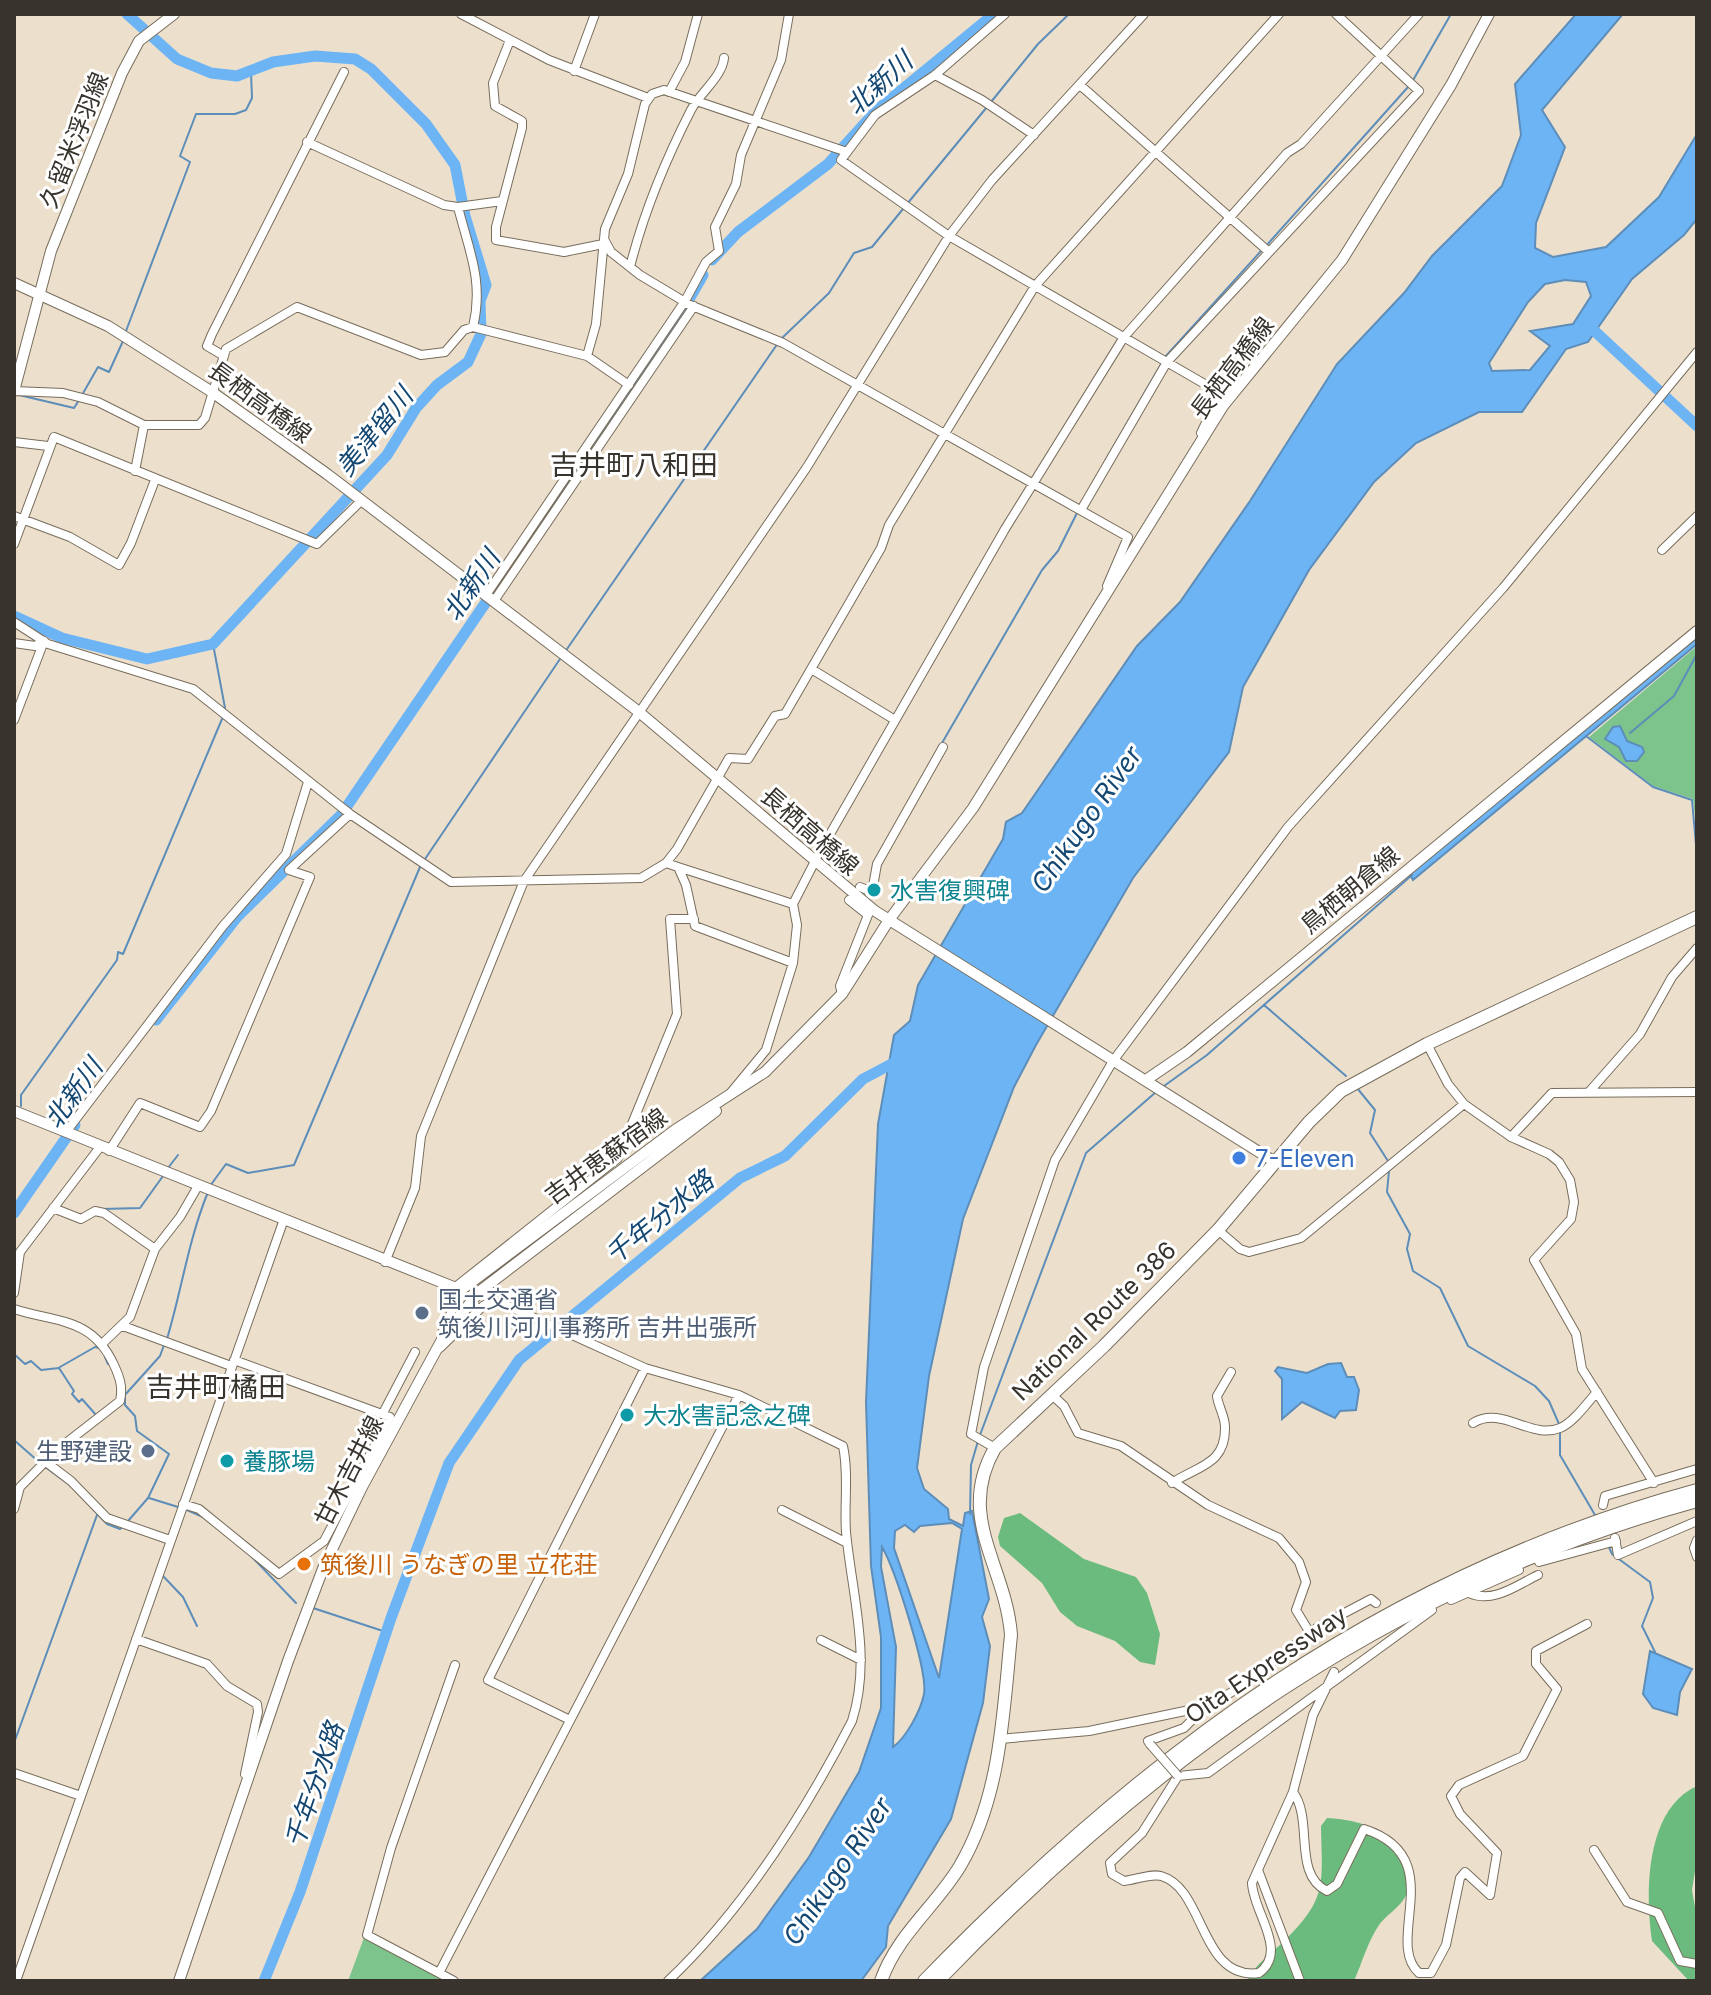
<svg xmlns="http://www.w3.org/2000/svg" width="1711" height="1995" viewBox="0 0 1711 1995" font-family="Inter,'Noto Sans JP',sans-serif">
<rect width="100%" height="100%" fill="#ece0cd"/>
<path fill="#7cc48b" d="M 1697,646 L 1697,835 L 1693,799 L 1653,786 L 1589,737 Z
M 365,1935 L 450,1981 L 348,1981 Z"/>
<path fill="#6cbb7e" d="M 1020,1513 L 1084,1559 L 1136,1577 L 1147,1593 L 1160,1634 L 1155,1665 L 1140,1662 L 1115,1641 L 1077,1626 L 1060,1612 L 1042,1583 L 1000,1546 L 998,1537 L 1004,1518 Z
M 1697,1786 L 1697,1859 L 1692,1890 L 1697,1918 L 1697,1981 L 1689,1981 L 1652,1941 C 1645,1894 1645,1809 1697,1786 Z
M 1327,1818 C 1370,1820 1420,1840 1407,1892 C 1404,1905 1387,1914 1379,1925 C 1368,1941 1362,1963 1354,1981 L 1247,1981 C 1255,1965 1268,1956 1281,1944 C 1328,1899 1322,1886 1321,1826 Z"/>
<path fill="#6db4f5" stroke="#5d8db9" stroke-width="2" fill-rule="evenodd" d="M 1576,14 L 1623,14 L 1542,110 L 1565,147 L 1536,223 L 1535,248 L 1553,257 L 1606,247 L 1659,197 L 1697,134 L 1697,219 L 1684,235 L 1632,279 L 1588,342 L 1566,349 L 1522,412 L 1479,412 L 1416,443 L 1374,482 L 1309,570 L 1243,687 L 1229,752 L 1133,878 L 1036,1045 L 1014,1087 L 963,1219 L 929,1376 L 917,1468 L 924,1489 L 948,1509 L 949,1519 L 963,1526 L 965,1513 L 972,1511 L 989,1599 L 982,1617 L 990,1646 L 983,1703 L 951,1819 L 888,1926 L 886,1947 L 861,1981 L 700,1981 L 757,1929 L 809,1857 L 859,1772 L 881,1708 L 881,1637 L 871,1566 L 866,1402 L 878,1124 L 894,1035 L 910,1021 L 918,985 L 1003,839 L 1006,822 L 1022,813 L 1137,646 L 1180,602 L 1250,501 L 1337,364 L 1404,293 L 1432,256 L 1502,186 L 1521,135 L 1515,84 ZM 1565,280 L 1586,282 L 1591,296 L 1573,324 L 1530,331 L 1550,346 L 1530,370 L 1492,371 L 1489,363 L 1528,302 L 1545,284 ZM 952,1523 L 962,1529 L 939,1678 L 894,1548 L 895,1531 L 905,1525 L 914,1532 L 920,1526 ZM 882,1547 C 895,1569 928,1671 924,1694 C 921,1710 906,1738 893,1747 L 896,1647 L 881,1567 Z
M 1697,637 L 1697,644 L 1413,880 L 1409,873 Z
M 1620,726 L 1627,741 L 1642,747 L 1644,752 L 1637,761 L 1626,761 L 1619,747 L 1605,739 L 1613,727 Z
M 1341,1363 L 1347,1377 L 1354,1377 L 1359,1390 L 1356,1410 L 1340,1411 L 1335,1418 L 1302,1402 L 1282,1419 L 1282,1379 L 1275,1371 L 1278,1367 L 1307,1373 L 1328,1364 Z
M 1650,1651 L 1692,1669 L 1680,1692 L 1677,1715 L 1653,1708 L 1643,1694 Z"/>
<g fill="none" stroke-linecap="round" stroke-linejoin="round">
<path stroke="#5d8db9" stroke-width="2" d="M 1412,82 L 1451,14
M 991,102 L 1038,44 L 1069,14
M 907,204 L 987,107
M 1266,246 L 1408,87
M 126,331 L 190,162 L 180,156 L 196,114 L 235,114 L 246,110 L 252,98 L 251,73
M 782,338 L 829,293 L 854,253 L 872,247 L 903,209
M 1166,356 L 1261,251
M 19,395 L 74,408 L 79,400
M 82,395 L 98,367 L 109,372 L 123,341
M 1104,463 L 1163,361
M 213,644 L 225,708
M 567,649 L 778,343
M 1630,733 L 1674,696 L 1697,654
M 1586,736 L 1653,787 L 1692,800 L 1697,856
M 942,743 L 1042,570 L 1058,551 L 1078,511
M 423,862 L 560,659
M 1264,1005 L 1346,1076
M 1164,1086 L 1207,1055 L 1412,875
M 1357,1088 L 1375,1110 L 1370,1133 L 1388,1161
M 21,1106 L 21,1095 L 117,960 L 118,952 L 123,954 L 222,719
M 168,1168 L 178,1155
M 1389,1171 L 1387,1192 L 1410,1234 L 1407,1249 L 1413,1271 L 1440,1288 L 1468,1346 L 1535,1386 L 1549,1401 L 1559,1424
M 210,1186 L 226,1164 L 248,1173 L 294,1165 L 420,867
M 102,1209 L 140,1208 L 163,1176
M 167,1339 C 182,1289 188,1241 208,1192
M 14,1354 L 25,1364 L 31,1361 L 41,1370 L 59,1368 L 74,1391 L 72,1394 L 79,1402 L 82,1399 L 96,1415
M 105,1357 L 108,1364
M 60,1367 L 95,1347 L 99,1348
M 124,1396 L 160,1356 L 164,1345
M 125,1397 L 125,1405 L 135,1416 L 137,1431 L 169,1454 L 148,1498 L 128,1521
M 1560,1430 L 1560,1455 L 1595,1515
M 980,1435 L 1086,1153 L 1156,1092
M 14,1440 L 39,1462
M 44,1466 L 71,1486
M 78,1493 L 107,1524 L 120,1529 L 124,1526
M 149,1498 L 178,1507
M 187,1510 L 203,1517
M 970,1514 L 971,1465 L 978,1441
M 1608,1545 L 1612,1554 L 1650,1582 L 1653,1598 L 1642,1626 L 1655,1652
M 251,1556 L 296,1603
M 163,1576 L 183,1597 L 197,1626
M 313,1608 L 386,1632
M 14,1743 L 97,1515"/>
<path stroke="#6db4f5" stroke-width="11" d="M 712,260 L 738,232 L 828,164 L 876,111 L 994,14
M 1587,324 L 1697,426
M 14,616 L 62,638 L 147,659 L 213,644 L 387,455 L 416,408 L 437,385 L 468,362 L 481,334 L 480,301 L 486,285 L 465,216 L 455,165 L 426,124 L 371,69 L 355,59 L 315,56 L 273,62 L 237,76 L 211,73 L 177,59 L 127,14
M 156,1020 L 237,917 L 341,815 L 672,329 L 703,275
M 14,1213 L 75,1125
M 264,1981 L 300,1892 L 391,1618 L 449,1463 L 519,1360 L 740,1178 L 785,1156 L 863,1079 L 901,1059"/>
<path stroke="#c8bdad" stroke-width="8" stroke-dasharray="8 4" stroke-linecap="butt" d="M 1313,1638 L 1334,1672"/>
<g stroke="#786d5c" stroke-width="10">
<path id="minor" d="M 461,14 L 549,60 L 648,98
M 1005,14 L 935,75 L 875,115 L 841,160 L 949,236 L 1215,390 L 1218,398 L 1201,433
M 510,40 L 493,83 L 495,106 L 522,121 L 522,128 L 496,227 L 496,240 L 564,252 L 603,244
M 574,71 L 595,14
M 935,75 L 982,100 L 1034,135
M 1080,85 L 1269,252
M 669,92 L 685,62 L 698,14
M 307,142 L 444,205 L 458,207
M 458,207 L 502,201
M 604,239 L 611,252 L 640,275 L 690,305 L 783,343 L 1128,537 L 1107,586
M 630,267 C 644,211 665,161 691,110 C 700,93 722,77 724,58
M 473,327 L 587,356 L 629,385
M 224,356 L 207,346 L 212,334 L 344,72
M 587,356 L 596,324 L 605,229 L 628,174 L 645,104 L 652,94 L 664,90 L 847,152
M 14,391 L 63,393 L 98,402 L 144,425 L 199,425 L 205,418 L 226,349 L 297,307 L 421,355 L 445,352 L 464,330 L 473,327 C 484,281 469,251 458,207
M 14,442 L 48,446
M 135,471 L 144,425
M 1081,510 L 1167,362 L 1419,91 L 1336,14
M 14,516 L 70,537 L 119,565 L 131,543 L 155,480
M 14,544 L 54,437 L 317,544 L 362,500
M 1662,550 L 1697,516
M 486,595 L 685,301 L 706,262 L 719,251 L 715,227 L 736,184 L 741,155 L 781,60 L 789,14
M 494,601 L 694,306
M 14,622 L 48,644 L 193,689 L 350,814 L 451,882 L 641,878 L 666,863 L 677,849 L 729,758 L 748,759 L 775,716 L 785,714 L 881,548 L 889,525 L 1035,286 L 1279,14
M 14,643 L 35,646 L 44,641
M 813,670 L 895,720
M 14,720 L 44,641
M 818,855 L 1005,529 L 1124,337 L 1287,153 L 1301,144 L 1419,14
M 666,863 L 678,867 L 686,885 L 695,926 L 793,963
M 678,867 L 793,904
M 860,887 L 872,892 L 877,864 L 943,747
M 842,994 L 840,986 L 868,915 L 849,900
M 1427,1044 L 1448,1084 L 1464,1104 L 1511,1137 L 1549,1154 L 1559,1162 L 1570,1180 L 1574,1202 L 1571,1219 L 1534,1260 L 1576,1334 L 1582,1369 L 1654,1483
M 1589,1092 L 1640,1034 L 1672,977 L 1697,948
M 728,1096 L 766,1050 L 793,963 L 797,925 L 793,904 L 813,865
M 66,1132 L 223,926 L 286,854 L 308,782
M 1511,1137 L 1552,1093 L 1697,1092
M 109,1151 L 140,1103 L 200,1127 L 211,1111 L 310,877 L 289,870 L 350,814
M 53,1208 L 81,1219 L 95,1211 L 104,1213 L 155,1249
M 1218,1230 L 1240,1249 L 1249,1252 L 1301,1238 L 1464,1104
M 385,1262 L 415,1188 L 421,1136 L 524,881 L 807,467 L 949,236 L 992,180 L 1144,14
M 453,1289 L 618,1158 L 677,1014 L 670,919 L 694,919
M 14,1293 L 20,1252 L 100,1147
M 14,1309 C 57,1323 92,1317 114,1365 C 120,1378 123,1387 120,1401 L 57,1450 L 20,1487 L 14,1509
M 123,1326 L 231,1366
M 442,1333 L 461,1290
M 103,1343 L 130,1317 L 155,1249 L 180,1217 L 198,1186
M 440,1348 L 483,1306 L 488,1303 L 506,1305 L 645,1368 L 739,1395 L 843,1446 C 849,1474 844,1504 846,1532 C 852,1595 872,1659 852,1721 C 804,1814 744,1909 668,1981
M 1051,1394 L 1064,1406 L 1078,1433 L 1121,1446 L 1208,1505 L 1279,1538 L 1299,1562 L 1306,1582 L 1296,1610 L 1313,1638
M 383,1413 L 415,1352
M 1473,1423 C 1502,1405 1531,1440 1560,1428 C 1574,1422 1587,1403 1597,1392
M 995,1448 L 971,1434 L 984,1367 L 1055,1160 L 1113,1061 L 1288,827 L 1503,588 L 1697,352
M 46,1462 L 71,1481 L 107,1518 L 170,1540
M 1172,1483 C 1197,1466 1226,1465 1225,1427 C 1225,1416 1218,1406 1217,1396 L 1231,1372
M 183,1504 L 199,1509 L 279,1574 L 324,1541 L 390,1417 L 234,1360
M 1603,1505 L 1605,1496 L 1697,1469
M 782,1510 L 847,1543
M 1615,1538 L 1618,1555 L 1697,1521
M 1697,1540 L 1694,1548 L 1697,1557
M 1539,1562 L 1616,1541
M 1469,1593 C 1493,1604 1517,1585 1538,1575
M 1451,1600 L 1519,1570
M 136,1639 L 207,1664 L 227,1686 L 257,1704 L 258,1712 L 245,1774
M 821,1640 L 861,1660
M 1334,1672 L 1313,1715 L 1293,1792 L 1252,1883 C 1253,1912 1289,1951 1259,1973 C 1200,1981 1205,1888 1161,1876 C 1150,1873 1136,1880 1124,1881 L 1112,1874 L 1110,1863 L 1142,1833 L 1178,1776 L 1208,1773 L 1432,1610
M 570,1720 L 488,1680 L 645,1368
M 1000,1739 L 1089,1731 L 1204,1707
M 1150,1744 L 1148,1741 L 1184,1728 L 1205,1707 L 1239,1688 L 1318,1627 L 1371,1599 L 1376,1603
M 14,1773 L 81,1796
M 1293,1792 C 1314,1820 1292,1874 1327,1891 L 1337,1884 L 1364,1829 C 1451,1857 1383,1941 1419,1973 L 1431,1973 L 1446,1945 L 1460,1878 L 1465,1872 L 1490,1895 L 1497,1853 L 1460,1814 L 1451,1796 L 1459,1785 L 1523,1756 L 1557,1689 L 1536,1664 L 1536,1651 L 1587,1624
M 1594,1850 L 1627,1902 L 1658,1913 L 1680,1961 L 1697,1964
M 1258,1870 L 1300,1981
M 439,1973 L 367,1935 L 391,1848 L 455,1665
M 16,1981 L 283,1222
M 454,1981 L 439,1973 L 739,1395"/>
</g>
<g stroke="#786d5c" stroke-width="12">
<path id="major" d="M 14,283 L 108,326 L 212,392 L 327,474 L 639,712 L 875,911 L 1275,1162
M 14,391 L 51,251 L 122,73 L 139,41 L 174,14
M 1146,1080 L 1187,1052 L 1697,631
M 14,1111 L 461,1290 L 675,1130 L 765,1072 L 842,994 L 889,920 L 973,808 L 1223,406 L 1342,260 L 1451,85 L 1489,14
M 179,1981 L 288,1661 L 324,1566 L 362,1487 L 445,1334 L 480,1291 L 716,1111"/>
</g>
<g stroke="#786d5c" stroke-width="14">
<path id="highway" d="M 881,1981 C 897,1935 936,1906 960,1866 C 1001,1796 1003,1714 1011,1635 C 1006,1566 955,1517 995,1448 L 1104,1346 L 1218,1230 L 1309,1122 L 1341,1091 L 1427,1044 L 1697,917
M 924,1981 C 1146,1752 1384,1575 1697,1490
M 938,1981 C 1156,1755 1391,1585 1697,1501"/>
</g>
<use href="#minor" stroke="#fff" stroke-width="8"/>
<use href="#major" stroke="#fff" stroke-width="10"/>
<use href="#highway" stroke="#fff" stroke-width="12"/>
<g stroke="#786d5c" stroke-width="10" stroke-linecap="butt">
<path id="minor-bridge" d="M 1150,1744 L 1178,1776"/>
</g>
<use href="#minor-bridge" stroke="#fff" stroke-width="8"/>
</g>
<g fill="#0f9aa8" stroke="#fff" stroke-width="3">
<circle cx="874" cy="890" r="8"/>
<circle cx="627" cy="1415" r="8"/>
<circle cx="227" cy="1461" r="8"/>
</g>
<circle fill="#3f7fe0" stroke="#fff" stroke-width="3" cx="1239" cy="1158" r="8"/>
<g fill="#5c6f8a" stroke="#fff" stroke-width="3">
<circle cx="422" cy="1313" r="8"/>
<circle cx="148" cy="1451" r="8"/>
</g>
<circle fill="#e8710a" stroke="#fff" stroke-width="3" cx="304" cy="1564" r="8"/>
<g text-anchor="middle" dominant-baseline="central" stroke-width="6" stroke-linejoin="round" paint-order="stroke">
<g font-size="24" fill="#38332c" stroke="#fff">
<text transform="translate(74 140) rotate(-68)">久留米浮羽線</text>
<text transform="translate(1232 368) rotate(-53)">長栖高橋線</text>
<text transform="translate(260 402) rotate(36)">長栖高橋線</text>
<text transform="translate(810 831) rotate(41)">長栖高橋線</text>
<text transform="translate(1350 890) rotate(-40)">鳥栖朝倉線</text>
<text transform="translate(606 1156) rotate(-36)">吉井恵蘇宿線</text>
<text transform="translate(1094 1321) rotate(-44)">National Route 386</text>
<text transform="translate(349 1471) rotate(-63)">甘木吉井線</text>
<text transform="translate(1266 1665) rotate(-34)">Oita Expressway</text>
</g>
<g font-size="24" fill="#0d838f" stroke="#fff" text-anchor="start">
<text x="890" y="890">水害復興碑</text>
<text x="643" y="1415">大水害記念之碑</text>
<text x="243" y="1461">養豚場</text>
</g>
<g font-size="24" fill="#366cbe" stroke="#fff" text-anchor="start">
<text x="1255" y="1158">7-Eleven</text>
</g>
<g font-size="24" fill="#4e5e75" stroke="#fff" text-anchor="start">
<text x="438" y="1299">国土交通省<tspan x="438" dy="28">筑後川河川事務所 吉井出張所</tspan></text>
<text x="132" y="1451" text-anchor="end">生野建設</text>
</g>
<g font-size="24" fill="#c56008" stroke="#fff" text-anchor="start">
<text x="320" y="1564">筑後川 うなぎの里 立花荘</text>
</g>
<g font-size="26" font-style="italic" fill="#134771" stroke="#fff">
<text transform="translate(879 83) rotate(-42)">北新川</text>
<text transform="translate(374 431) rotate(-51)">美津留川</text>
<text transform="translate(471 585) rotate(-56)">北新川</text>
<text transform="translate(1086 819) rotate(-55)">Chikugo River</text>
<text transform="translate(73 1093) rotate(-54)">北新川</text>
<text transform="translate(659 1217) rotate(-39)">千年分水路</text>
<text transform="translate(314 1785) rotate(-71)">千年分水路</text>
<text transform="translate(837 1871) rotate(-56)">Chikugo River</text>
</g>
<g font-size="28" fill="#38332c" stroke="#fff">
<text x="634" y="465">吉井町八和田</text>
<text x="216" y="1387">吉井町橘田</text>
</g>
</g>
<rect width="1711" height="1995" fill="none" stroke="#38332c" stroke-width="32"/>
</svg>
